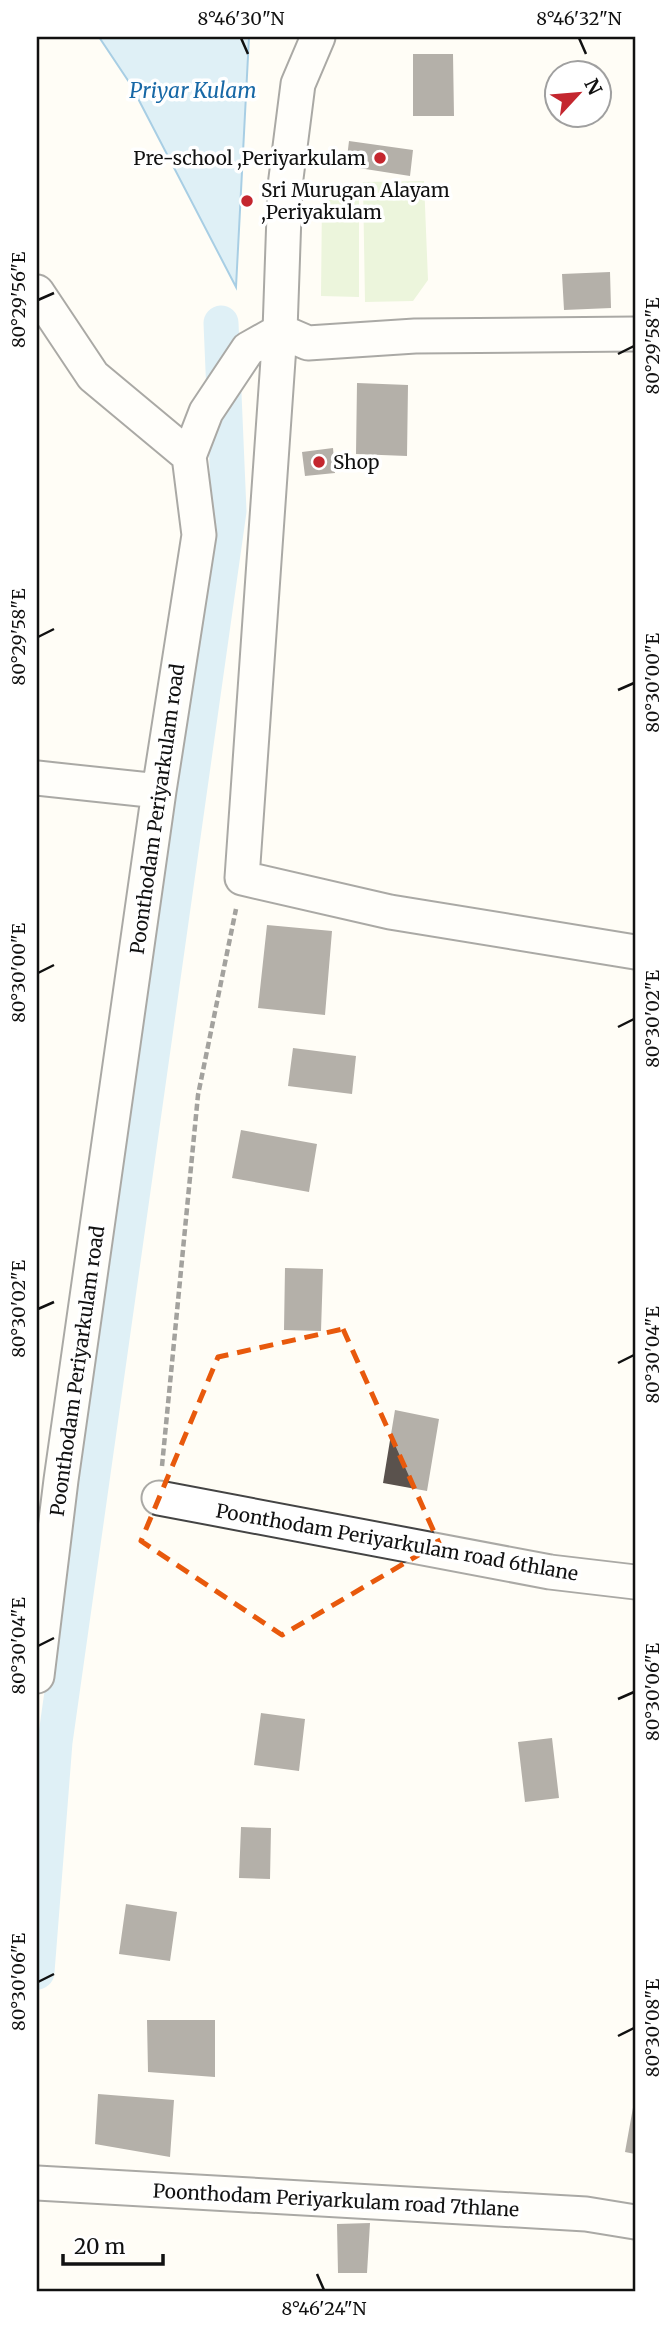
<svg xmlns="http://www.w3.org/2000/svg" width="672" height="2328" viewBox="0 0 672 2328" font-family="Merriweather,serif">
<rect width="100%" height="100%" fill="#fffdf5"/>
<path fill="#d5ebbd" d="M 424,181 L 428,280 L 413,301 L 365,302 L 363,182 Z
M 322,199 L 359,200 L 359,297 L 321,296 Z"/>
<path fill="#b9e0f7" stroke="#3f96cf" stroke-width="2" d="M 99,37 L 249,37 L 236,287 L 131,85 Z"/>
<g fill="none" stroke-linecap="round" stroke-linejoin="round">
<path stroke="#b9e0f7" stroke-width="35" d="M 37,1972 L 55,1742 L 229,511 L 221,323"/>
</g>
<path fill="#5a524d" d="M 413,54 L 453,54 L 454,116 L 413,116 Z
M 349,141 L 413,150 L 410,176 L 346,166 Z
M 610,272 L 611,308 L 564,310 L 562,274 Z
M 357,383 L 408,385 L 407,456 L 356,454 Z
M 333,448 L 335,473 L 305,476 L 302,452 Z
M 267,925 L 332,931 L 325,1015 L 258,1008 Z
M 293,1048 L 356,1056 L 352,1094 L 288,1086 Z
M 241,1130 L 317,1144 L 309,1192 L 232,1178 Z
M 285,1268 L 323,1269 L 321,1331 L 284,1330 Z
M 395,1410 L 439,1419 L 427,1491 L 383,1483 Z
M 261,1713 L 305,1719 L 299,1771 L 254,1765 Z
M 552,1738 L 559,1798 L 525,1802 L 518,1742 Z
M 241,1827 L 271,1828 L 270,1879 L 239,1878 Z
M 126,1904 L 177,1912 L 170,1961 L 119,1954 Z
M 147,2020 L 215,2020 L 215,2077 L 148,2072 Z
M 98,2094 L 174,2100 L 170,2157 L 95,2144 Z
M 634,2102 L 635,2102 L 635,2154 L 625,2152 Z
M 370,2223 L 367,2273 L 338,2273 L 337,2224 Z"/>
<g fill="none" stroke-linecap="round" stroke-linejoin="round">
<g stroke="#444" stroke-width="37">
<path id="street" d="M 318,37 L 298,84 L 285,186 L 280,331 L 242,878 L 390,912 L 635,952
M 37,292 L 93,376 L 189,456
M 37,778 L 159,791
M 159,1498 L 550,1572 L 635,1582
M 37,1676 L 61,1480 L 159,791 L 199,535 L 189,456 L 206,412 L 248,349 L 280,331 L 308,343 L 415,336 L 635,334
M 37,2183 L 586,2214 L 635,2222"/>
</g>
<path stroke="#333" stroke-width="4.5" stroke-dasharray="7 3.5" stroke-linecap="butt" d="M 162,1466 L 198,1095 L 236,909"/>
<use href="#street" stroke="#fff" stroke-width="33"/>
</g>
<path d="M0 0H672V2328H0ZM 343,1329 L 439,1543 L 282,1635 L 141,1541 L 218,1357 Z" fill="#fffdf5" fill-opacity=".55" fill-rule="evenodd"/>
<path fill="none" stroke="#e8590c" stroke-width="5" stroke-dasharray="14 9" stroke-linejoin="round" d="M 343,1329 L 439,1543 L 282,1635 L 141,1541 L 218,1357 Z"/>
<path fill="none" stroke="#111" stroke-width="2.5" d="M 241,38 L 248,54M 579,38 L 586,54M 38,300 L 54,293M 618,354 L 634,346M 38,637 L 54,629M 618,690 L 634,683M 38,973 L 54,965M 618,1027 L 634,1019M 38,1309 L 54,1302M 618,1363 L 634,1355M 38,1646 L 54,1638M 618,1699 L 634,1692M 38,1982 L 54,1974M 618,2036 L 634,2028M 317,2274 L 324,2290"/>
<g fill="#c4262e" stroke="#fff" stroke-width="2.5">
<circle cx="380" cy="158" r="7"/>
<circle cx="247" cy="201" r="7"/>
<circle cx="319" cy="462" r="7"/>
</g>
<g text-anchor="middle" dominant-baseline="central" stroke-width="7" stroke-linejoin="round" paint-order="stroke">
<g font-size="19" fill="#111" stroke="#fff" text-anchor="start">
<text x="366" y="158" text-anchor="end">Pre-school ,Periyarkulam</text>
<text x="261" y="190">Sri Murugan Alayam<tspan x="261" dy="22">,Periyakulam</tspan></text>
<text x="333" y="462">Shop</text>
</g>
<g font-size="19" fill="#111" stroke="#fff">
<text transform="translate(157 809) rotate(-82)">Poonthodam Periyarkulam road</text>
<text transform="translate(77 1371) rotate(-82)">Poonthodam Periyarkulam road</text>
<text transform="translate(397 1542) rotate(10)">Poonthodam Periyarkulam road 6thlane</text>
<text transform="translate(336 2200) rotate(3)">Poonthodam Periyarkulam road 7thlane</text>
</g>
<g font-size="21" font-style="italic" fill="#1768a6" stroke="#fff">
<text x="193" y="90">Priyar Kulam</text>
</g>
</g>
<rect width="672" height="2328" fill="none" stroke="#ffffff" stroke-width="77"/>
<g transform="translate(578 94) rotate(64)"><circle r="33" fill="#ffffff" stroke="#a0a0a0" stroke-width="2"/>
<path d="M0-5L12 26L0 18L-12 26Z" fill="#c4262e"/>
<text y="-10" font-size="19" font-weight="bold" text-anchor="middle" fill="#111111">N</text>
</g>
<path d="M63 2254v10h100v-10" fill="none" stroke="#111111" stroke-width="3.5"/>
<text x="74" y="2254" font-size="21" fill="#111111" stroke="#ffffff" stroke-width="5" paint-order="stroke">20 m</text>
<rect x="38" y="38" width="596" height="2252" fill="none" stroke="#111" stroke-width="2.5"/>
<g font-size="18" text-anchor="middle" fill="#111">
<text x="241" y="25">8°46'30"N</text>
<text x="579" y="25">8°46'32"N</text>
<text transform="translate(19 300) rotate(-90)" y="6">80°29'56"E</text>
<text transform="translate(653 346) rotate(-90)" y="6">80°29'58"E</text>
<text transform="translate(19 637) rotate(-90)" y="6">80°29'58"E</text>
<text transform="translate(653 683) rotate(-90)" y="6">80°30'00"E</text>
<text transform="translate(19 973) rotate(-90)" y="6">80°30'00"E</text>
<text transform="translate(653 1019) rotate(-90)" y="6">80°30'02"E</text>
<text transform="translate(19 1309) rotate(-90)" y="6">80°30'02"E</text>
<text transform="translate(653 1355) rotate(-90)" y="6">80°30'04"E</text>
<text transform="translate(19 1646) rotate(-90)" y="6">80°30'04"E</text>
<text transform="translate(653 1692) rotate(-90)" y="6">80°30'06"E</text>
<text transform="translate(19 1982) rotate(-90)" y="6">80°30'06"E</text>
<text transform="translate(653 2028) rotate(-90)" y="6">80°30'08"E</text>
<text x="324" y="2315">8°46'24"N</text>
</g>
</svg>
